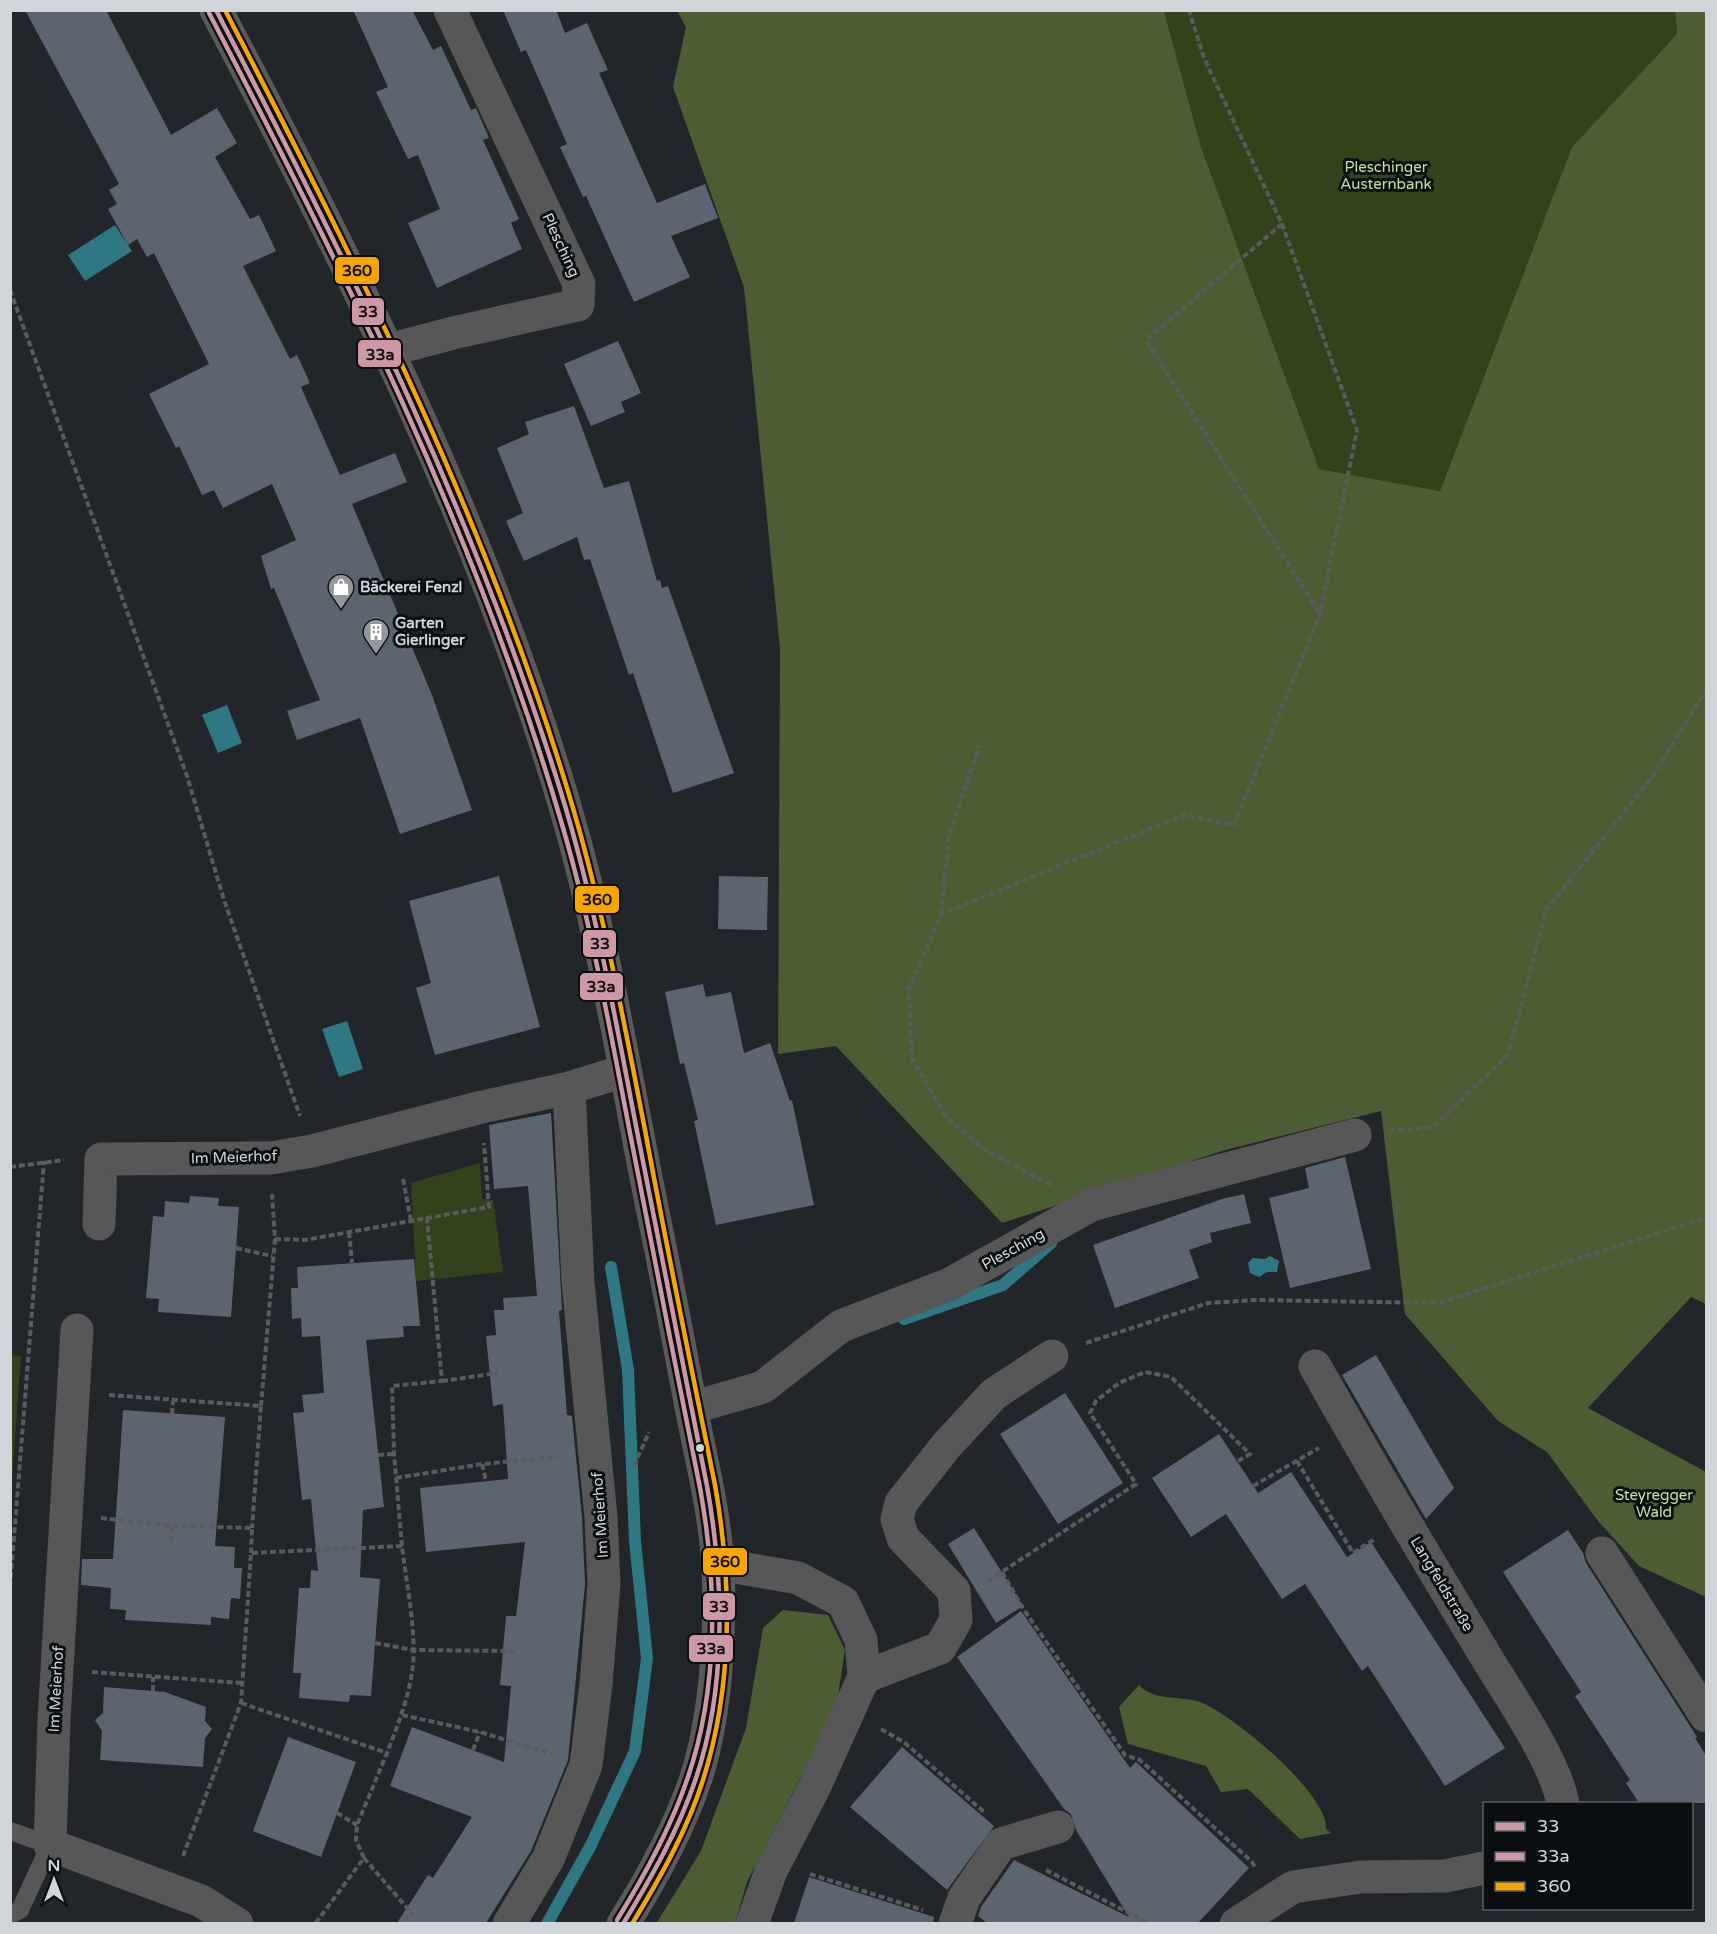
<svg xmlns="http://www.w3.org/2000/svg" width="1717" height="1934" viewBox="0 0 1717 1934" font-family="'Varela Round',sans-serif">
<rect width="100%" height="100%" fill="#222529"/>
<path fill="#32431b" d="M 1164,11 L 1675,11 L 1677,34 L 1572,147 L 1440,491 L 1319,469 L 1201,147 Z
M 480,1163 L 482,1199 L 493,1200 L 503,1272 L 416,1281 L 411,1183 Z
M 11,1355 L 21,1356 L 11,1494 L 10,1355 Z"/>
<path fill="#4c5d33" d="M 677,11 L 1164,11 L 1201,147 L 1319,469 L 1440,491 L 1572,147 L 1677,34 L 1675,11 L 1706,11 L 1706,1304 L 1691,1297 L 1588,1408 L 1706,1472 L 1706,1597 L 1639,1566 L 1598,1521 L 1547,1452 L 1498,1421 L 1405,1314 L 1381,1111 L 1225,1150 L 1002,1223 L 836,1046 L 778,1054 L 780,649 L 744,287 L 673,87 L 686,27 Z
M 783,1610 L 828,1615 L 845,1650 L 836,1708 L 747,1882 L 735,1923 L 656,1924 L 701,1851 L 746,1728 L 763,1628 Z
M 1139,1685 C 1155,1702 1180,1695 1200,1702 C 1232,1714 1329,1794 1326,1829 L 1331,1833 L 1300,1839 L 1248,1789 L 1221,1792 L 1206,1766 L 1128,1744 L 1119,1707 Z"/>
<path fill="#2f7782" d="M 115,225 L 132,251 L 85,281 L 68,255 Z
M 227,705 L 242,743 L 218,753 L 202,715 Z
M 347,1021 L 363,1069 L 339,1077 L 322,1029 Z
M 1270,1256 L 1279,1261 L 1277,1272 L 1267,1272 L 1259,1277 L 1250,1273 L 1248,1263 L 1253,1258 L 1265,1259 Z"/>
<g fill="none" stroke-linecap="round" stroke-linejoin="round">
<path stroke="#2f7782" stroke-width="12" d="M 904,1319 L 1003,1285 L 1051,1243
M 547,1924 L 591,1845 L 635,1751 L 647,1658 L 635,1541 L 628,1370 L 611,1267"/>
</g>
<path fill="#5c656f" d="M 25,10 L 106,10 L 171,135 L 217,108 L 237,143 L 215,157 L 250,219 L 259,215 L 276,251 L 243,266 L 290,359 L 297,355 L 310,383 L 301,387 L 340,475 L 395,453 L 407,482 L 352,504 L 432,695 L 472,810 L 400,834 L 360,718 L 297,740 L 287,711 L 320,700 L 274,588 L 271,589 L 261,556 L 296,540 L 272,484 L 223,508 L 214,490 L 202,495 L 179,446 L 176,448 L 149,394 L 209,364 L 154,253 L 147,257 L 137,239 L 128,245 L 108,209 L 117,204 L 109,190 L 119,184 Z
M 353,10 L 412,10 L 433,50 L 441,46 L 471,110 L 476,108 L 489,138 L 483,140 L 519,219 L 511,223 L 522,249 L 437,288 L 408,223 L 440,209 L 418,155 L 408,159 L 376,92 L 388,87 Z
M 503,10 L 556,10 L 565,33 L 587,23 L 608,70 L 599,73 L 657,203 L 705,184 L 718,218 L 671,236 L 690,277 L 634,302 L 586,196 L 583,197 L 560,147 L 567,144 L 526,50 L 521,52 Z
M 618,341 L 641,393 L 621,402 L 625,412 L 591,426 L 564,364 Z
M 574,406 L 604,488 L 629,481 L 657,581 L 660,580 L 662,588 L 668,586 L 734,773 L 673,793 L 633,673 L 629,675 L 590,559 L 584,560 L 577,537 L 524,561 L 506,521 L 523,513 L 497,448 L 529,434 L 525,422 Z
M 499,876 L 540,1027 L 435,1055 L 416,988 L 431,983 L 409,901 Z
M 719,876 L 768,877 L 767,930 L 718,929 Z
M 703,984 L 706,997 L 731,992 L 744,1053 L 770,1043 L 790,1101 L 792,1100 L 814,1205 L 716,1225 L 694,1121 L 698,1120 L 684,1063 L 680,1064 L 665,992 Z
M 551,1113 L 562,1310 L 559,1311 L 567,1415 L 572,1416 L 582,1518 L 585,1584 L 568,1760 L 531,1851 L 486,1923 L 397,1923 L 428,1875 L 433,1878 L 472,1817 L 390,1786 L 412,1727 L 504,1762 L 511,1686 L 500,1685 L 506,1616 L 516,1616 L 525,1542 L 426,1552 L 420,1488 L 508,1479 L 503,1404 L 493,1406 L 486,1336 L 496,1335 L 494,1310 L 504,1310 L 503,1298 L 537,1296 L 528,1186 L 494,1189 L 489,1125 Z
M 1345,1157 L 1371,1269 L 1290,1288 L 1269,1198 L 1309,1188 L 1305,1168 Z
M 1244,1194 L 1251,1223 L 1210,1233 L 1212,1242 L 1189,1250 L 1199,1278 L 1115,1308 L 1093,1245 L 1222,1199 Z
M 190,1196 L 219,1198 L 218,1206 L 239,1207 L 231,1317 L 158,1312 L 159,1299 L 146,1298 L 153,1216 L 164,1217 L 165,1201 L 189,1203 Z
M 414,1259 L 420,1326 L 403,1326 L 404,1337 L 366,1340 L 384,1507 L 363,1510 L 360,1577 L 380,1579 L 371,1696 L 350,1695 L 349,1702 L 299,1698 L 301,1673 L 293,1673 L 299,1588 L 310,1588 L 311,1570 L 318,1571 L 311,1499 L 302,1500 L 293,1413 L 304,1412 L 302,1395 L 324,1393 L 320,1336 L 302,1337 L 301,1318 L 292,1319 L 291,1288 L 298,1288 L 297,1267 Z
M 1376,1355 L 1454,1488 L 1426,1519 L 1342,1375 Z
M 1065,1393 L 1123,1483 L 1058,1524 L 1000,1434 Z
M 123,1410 L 225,1417 L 215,1546 L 235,1547 L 234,1568 L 242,1568 L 240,1599 L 231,1598 L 229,1619 L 211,1617 L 211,1625 L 125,1620 L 126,1610 L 110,1609 L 111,1588 L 81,1585 L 82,1559 L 113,1559 Z
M 1219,1434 L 1258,1493 L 1291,1472 L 1347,1557 L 1371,1542 L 1505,1748 L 1445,1786 L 1368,1666 L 1362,1671 L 1305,1584 L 1282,1599 L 1226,1514 L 1191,1537 L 1152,1478 Z
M 974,1528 L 1023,1606 L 996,1623 L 948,1544 Z
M 1568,1530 L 1583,1553 L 1586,1563 L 1697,1737 L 1695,1738 L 1707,1757 L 1707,1803 L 1639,1803 L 1626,1783 L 1630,1780 L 1575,1696 L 1581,1692 L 1503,1572 Z
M 1021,1611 L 1130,1768 L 1136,1762 L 1249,1868 L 1198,1923 L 987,1923 L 978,1916 L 981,1907 L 1014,1860 L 1129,1917 L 1076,1830 L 1071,1814 L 1064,1809 L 957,1657 Z
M 104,1687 L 165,1692 L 206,1707 L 205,1721 L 212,1729 L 205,1738 L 203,1767 L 100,1760 L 102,1731 L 95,1720 L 103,1713 Z
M 288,1737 L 356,1762 L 321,1857 L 253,1831 Z
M 902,1747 L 994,1826 L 947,1890 L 850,1807 Z
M 809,1877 L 934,1917 L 933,1923 L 794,1923 Z"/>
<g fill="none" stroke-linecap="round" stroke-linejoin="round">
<path stroke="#5b5b5d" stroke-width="4" stroke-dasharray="6 3" stroke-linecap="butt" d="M 1282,224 L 1146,340 L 1320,614
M 10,290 L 187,776 L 224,900 L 300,1116
M 941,914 L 949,836 L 979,746
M 1389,1131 L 1433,1127 L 1508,1055 L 1546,910 L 1652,777 L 1706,690
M 10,1167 L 64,1160
M 403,1179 L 411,1221
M 1051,1185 L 984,1149 L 946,1117 L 912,1058 L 909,989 L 941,914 L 1184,815 L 1234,825 L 1320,614 L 1357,430 L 1282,224 L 1204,58 L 1189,10
M 349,1232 L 352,1263
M 275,1239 L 305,1240 L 489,1207 L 484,1143
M 236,1248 L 272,1256
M 1086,1343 L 1208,1303 L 1256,1300 L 1438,1303 L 1706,1218
M 442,1381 L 498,1373
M 109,1395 L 261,1406 L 252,1528
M 261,1406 L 275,1239 L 272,1194
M 172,1414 L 173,1401
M 378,1455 L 394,1454
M 1297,1461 L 1353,1553 L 1375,1539
M 482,1464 L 486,1481
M 634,1466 L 649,1432
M 396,1478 L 482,1464 L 559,1457
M 1253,1486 L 1319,1448
M 101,1518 L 173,1526 L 252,1528 L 251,1553
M 171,1542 L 173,1526
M 402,1546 L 394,1454 L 392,1386 L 442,1381 L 427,1218
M 1002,1572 L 1024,1610 L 1125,1755 L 1140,1760 L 1252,1862 L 1256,1869
M 988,1581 L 1136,1484 L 1090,1413 L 1096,1401 L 1119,1383 L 1145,1372 L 1171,1377 L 1250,1454 L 1238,1461
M 10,1587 L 44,1161
M 375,1643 L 413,1650 L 515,1651
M 92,1672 L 241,1683
M 153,1691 L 153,1677
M 241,1703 L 387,1753 L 357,1825 L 356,1840 L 364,1858 L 315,1924
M 402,1715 L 480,1732 L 552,1754
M 881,1729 L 905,1743 L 984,1812
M 473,1750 L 480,1732
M 337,1813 L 357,1825
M 183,1856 L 241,1703 L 251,1553 L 402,1546 C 406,1582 418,1638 412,1672 C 408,1700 397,1727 387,1753
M 364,1858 L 413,1915
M 1046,1870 L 1150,1924
M 810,1874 L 923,1910"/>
<path stroke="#575757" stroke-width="18" d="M 10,1831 L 50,1845 L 20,1910 L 10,1915"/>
<path stroke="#575757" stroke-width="33" d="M 389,350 L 453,333 L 578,305 L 579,284 L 450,10
M 99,1224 L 101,1159 L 271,1158 L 312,1151 L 482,1107 L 569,1088 L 624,1071
M 77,1330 L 54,1720 L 50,1845 L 201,1901 L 237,1924
M 1315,1366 C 1369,1462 1425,1556 1482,1650 C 1506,1691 1555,1759 1563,1804
M 691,1408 L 763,1387 L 841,1326 L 950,1284 L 1091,1205 L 1355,1135
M 1602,1553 L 1706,1716
M 718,1564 L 798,1578 L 843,1602 L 861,1640 L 864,1677 L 814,1788 L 771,1871 L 752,1924
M 864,1677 L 940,1648 L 956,1620 L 954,1591 L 903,1538 L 897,1519 L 901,1503 L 946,1446 L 994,1394 L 1052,1356
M 509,1924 L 548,1859 L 586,1765 L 596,1684 L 604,1584 L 601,1517 L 578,1282 L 569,1088
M 955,1924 L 964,1898 L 1001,1844 L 1058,1827
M 1236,1924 L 1293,1887 L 1361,1877 L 1445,1876 L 1484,1868"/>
<path stroke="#5b5a59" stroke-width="33" d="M 216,10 C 352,268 484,529 566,810 C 605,943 626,1081 654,1217 C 667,1280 679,1343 691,1407 C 701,1459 715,1513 718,1567 C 721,1632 716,1716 696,1778 C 679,1829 652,1878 623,1924"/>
<g stroke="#0b0e11" stroke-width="9">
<path id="bus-1" d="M 216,10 C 351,268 482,529 566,809 C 597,914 616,1023 637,1131 C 660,1250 684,1368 707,1486 C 724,1581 727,1688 695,1781 C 678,1831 651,1878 623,1924"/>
</g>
<g stroke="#0b0e11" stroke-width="9">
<path id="bus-2" d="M 209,13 C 344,271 475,531 558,811 C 590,916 609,1025 630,1133 C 653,1251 676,1370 700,1488 C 717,1581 719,1686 688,1777 C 671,1828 645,1875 617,1920"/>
</g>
<g stroke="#0b0e11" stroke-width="9">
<path id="bus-3" d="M 225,10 C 359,268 491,529 573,808 C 604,914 624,1022 645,1130 C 667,1249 691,1367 715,1485 C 732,1581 733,1686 703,1780 C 687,1831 660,1878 632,1924"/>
</g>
<use href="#bus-1" stroke="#cd98a5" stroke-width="4.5"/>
<use href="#bus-2" stroke="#cd98a5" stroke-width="4.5"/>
<use href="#bus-3" stroke="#f7a600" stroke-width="4.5"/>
</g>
<defs>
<g id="shop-pin" transform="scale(1.35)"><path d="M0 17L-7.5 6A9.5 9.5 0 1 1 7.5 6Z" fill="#94979b" stroke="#0b0e11"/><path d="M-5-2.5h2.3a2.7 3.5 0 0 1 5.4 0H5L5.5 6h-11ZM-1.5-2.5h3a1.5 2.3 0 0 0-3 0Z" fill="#fff"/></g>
<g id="building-pin" transform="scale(1.35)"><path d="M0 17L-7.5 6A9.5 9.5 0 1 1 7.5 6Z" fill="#94979b" stroke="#0b0e11"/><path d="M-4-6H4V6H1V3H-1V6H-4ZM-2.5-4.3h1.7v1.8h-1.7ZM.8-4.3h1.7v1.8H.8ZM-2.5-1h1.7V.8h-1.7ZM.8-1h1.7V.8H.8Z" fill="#fff"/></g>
</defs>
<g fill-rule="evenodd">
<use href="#shop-pin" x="341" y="587"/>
<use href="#building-pin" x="376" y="632"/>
</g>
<circle fill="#d1d5d9" stroke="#0b0e11" stroke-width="2" cx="700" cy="1448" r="5"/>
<g text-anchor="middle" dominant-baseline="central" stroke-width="6" stroke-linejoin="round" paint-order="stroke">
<g font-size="15" fill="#c1e395" stroke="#0b0e11">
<text x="1386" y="167">Pleschinger<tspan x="1386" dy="17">Austernbank</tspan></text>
<text x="1654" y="1495">Steyregger<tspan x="1654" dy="17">Wald</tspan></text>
</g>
<g font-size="15" fill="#d1d5d9" stroke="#0b0e11">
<text transform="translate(561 245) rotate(65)">Plesching</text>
<text transform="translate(234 1157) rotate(-2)">Im Meierhof</text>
<text transform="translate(1013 1249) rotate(-29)">Plesching</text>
<text transform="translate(600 1515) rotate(-94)">Im Meierhof</text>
<text transform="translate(1442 1584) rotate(59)">Langfeldstraße</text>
<text transform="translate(56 1689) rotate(-87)">Im Meierhof</text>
</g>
<g font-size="15" font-weight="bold" fill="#d1d5d9" stroke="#0b0e11" text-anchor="start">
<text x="360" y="587">Bäckerei Fenzl</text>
<text x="395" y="623">Garten<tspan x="395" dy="17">Gierlinger</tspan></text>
</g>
</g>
<g stroke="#0b0e11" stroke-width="2">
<rect x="334" y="256" width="46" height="29" rx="6" fill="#f7a600"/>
<rect x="351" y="297" width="34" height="29" rx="6" fill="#cd98a5"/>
<rect x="357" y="339" width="45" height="29" rx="6" fill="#cd98a5"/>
<rect x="574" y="885" width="46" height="29" rx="6" fill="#f7a600"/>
<rect x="582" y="929" width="35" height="29" rx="6" fill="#cd98a5"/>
<rect x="579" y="972" width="45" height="29" rx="6" fill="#cd98a5"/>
<rect x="702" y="1547" width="46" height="29" rx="6" fill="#f7a600"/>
<rect x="702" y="1592" width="34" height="29" rx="6" fill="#cd98a5"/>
<rect x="688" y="1634" width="46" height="29" rx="6" fill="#cd98a5"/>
</g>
<g font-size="16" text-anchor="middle" font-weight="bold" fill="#111">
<text x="357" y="276">360</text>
<text x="368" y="317">33</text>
<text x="380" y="360">33a</text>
<text x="597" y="905">360</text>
<text x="600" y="949">33</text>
<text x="601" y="992">33a</text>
<text x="725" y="1567">360</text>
<text x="719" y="1612">33</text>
<text x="711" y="1654">33a</text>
</g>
<rect width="1717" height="1934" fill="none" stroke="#d1d5d9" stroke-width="24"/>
<rect x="1483" y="1802" width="210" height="108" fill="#0b0e11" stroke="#5a5e61" stroke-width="1.5"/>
<rect x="1495" y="1822" width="30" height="9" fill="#cd98a5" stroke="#5a5e61" stroke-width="1.5"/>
<text x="1537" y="1832" font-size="18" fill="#d1d5d9">33</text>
<rect x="1495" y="1852" width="30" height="9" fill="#cd98a5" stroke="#5a5e61" stroke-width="1.5"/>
<text x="1537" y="1862" font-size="18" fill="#d1d5d9">33a</text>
<rect x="1495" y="1882" width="30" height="9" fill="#f7a600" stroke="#5a5e61" stroke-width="1.5"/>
<text x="1537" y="1892" font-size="18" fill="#d1d5d9">360</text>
<g transform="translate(54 1880)" stroke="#0b0e11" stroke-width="4.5" paint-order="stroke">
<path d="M0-4.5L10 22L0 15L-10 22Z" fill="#d1d5d9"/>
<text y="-9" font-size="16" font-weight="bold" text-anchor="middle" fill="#d1d5d9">N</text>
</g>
</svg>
